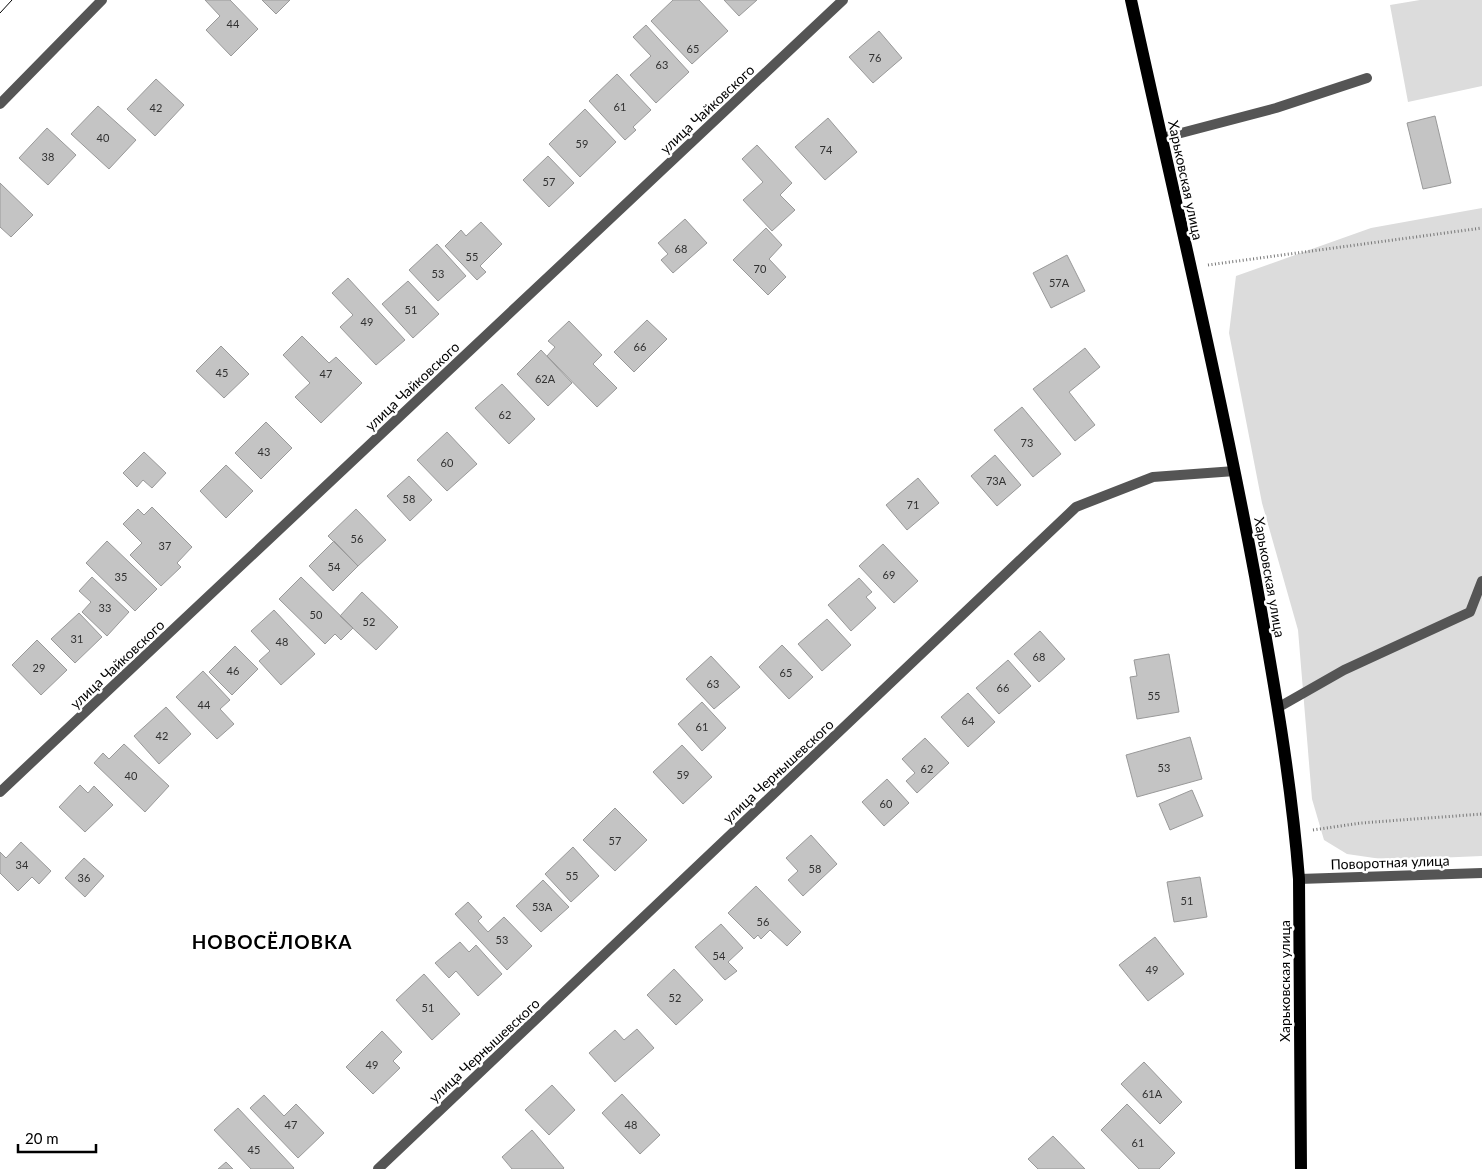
<svg xmlns="http://www.w3.org/2000/svg" width="1482" height="1169" viewBox="0 0 1482 1169" font-family="Lato,sans-serif">
<rect width="100%" height="100%" fill="#fff"/>
<path fill="#dcdcdc" d="M 1420,0 L 1482,0 L 1482,86 L 1408,102 L 1390,5 Z
M 1482,208 L 1482,856 L 1388,860 L 1347,854 L 1324,840 L 1312,799 L 1298,630 L 1262,503 L 1229,333 L 1236,276 L 1371,228 Z"/>
<path fill="#c4c4c4" stroke="#999" d="M 205,0 L 230,0 L 258,29 L 231,56 L 206,30 L 220,16 Z
M 262,0 L 290,0 L 276,14 Z
M 673,0 L 699,0 L 728,31 L 692,64 L 651,21 Z
M 724,0 L 757,0 L 739,16 Z
M 646,25 L 689,72 L 656,103 L 630,75 L 651,56 L 633,37 Z
M 879,31 L 902,58 L 873,83 L 849,57 Z
M 617,74 L 651,110 L 633,127 L 636,130 L 625,140 L 589,101 Z
M 156,79 L 184,105 L 155,136 L 127,109 Z
M 98,106 L 136,140 L 109,169 L 71,134 Z
M 585,109 L 616,142 L 580,177 L 549,144 Z
M 1435,116 L 1451,183 L 1423,189 L 1407,123 Z
M 828,118 L 857,152 L 825,180 L 795,147 Z
M 47,128 L 76,155 L 48,185 L 19,158 Z
M 757,145 L 792,183 L 780,195 L 795,210 L 772,231 L 743,200 L 763,182 L 742,159 Z
M 548,156 L 574,183 L 549,207 L 523,180 Z
M 0,183 L 33,215 L 11,237 L 0,227 Z
M 685,219 L 707,243 L 673,273 L 661,260 L 668,254 L 658,243 Z
M 481,222 L 502,244 L 480,266 L 486,272 L 477,280 L 445,246 L 461,230 L 466,236 Z
M 766,228 L 782,245 L 769,259 L 786,277 L 768,295 L 733,260 Z
M 437,244 L 466,276 L 438,301 L 409,270 Z
M 1067,255 L 1085,291 L 1051,308 L 1033,273 Z
M 348,278 L 405,340 L 376,365 L 340,327 L 353,315 L 332,293 Z
M 408,281 L 439,314 L 413,338 L 382,304 Z
M 647,320 L 667,339 L 634,372 L 614,352 Z
M 569,321 L 602,355 L 593,364 L 617,388 L 597,407 L 547,356 L 555,347 L 548,341 Z
M 302,336 L 329,363 L 336,357 L 362,383 L 321,423 L 295,397 L 310,383 L 283,355 Z
M 221,346 L 249,374 L 224,398 L 196,371 Z
M 1085,348 L 1100,367 L 1069,392 L 1095,425 L 1075,441 L 1033,389 Z
M 541,350 L 572,383 L 548,406 L 517,374 Z
M 502,384 L 535,419 L 509,444 L 475,408 Z
M 1022,407 L 1061,454 L 1033,477 L 994,430 Z
M 266,422 L 292,448 L 261,479 L 235,453 Z
M 447,432 L 477,464 L 447,491 L 417,460 Z
M 144,452 L 166,473 L 152,488 L 143,480 L 137,487 L 123,473 Z
M 995,455 L 1021,485 L 997,506 L 971,476 Z
M 226,465 L 253,491 L 226,518 L 200,491 Z
M 409,476 L 432,500 L 410,521 L 387,496 Z
M 918,478 L 939,503 L 907,530 L 886,505 Z
M 152,507 L 192,547 L 177,563 L 181,567 L 161,586 L 130,555 L 142,543 L 123,524 L 138,509 L 144,515 Z
M 356,509 L 386,540 L 358,566 L 328,536 Z
M 107,541 L 157,589 L 135,611 L 86,563 Z
M 334,541 L 358,566 L 333,591 L 309,566 Z
M 883,544 L 918,581 L 894,603 L 859,566 Z
M 92,577 L 129,612 L 107,636 L 82,612 L 91,602 L 79,591 Z
M 301,577 L 353,628 L 341,640 L 335,634 L 325,644 L 279,599 Z
M 859,578 L 872,592 L 866,597 L 876,608 L 851,631 L 828,605 Z
M 362,592 L 398,627 L 376,650 L 340,616 Z
M 274,610 L 315,654 L 281,685 L 259,661 L 270,651 L 251,631 Z
M 79,613 L 102,637 L 75,663 L 51,639 Z
M 827,619 L 851,645 L 822,671 L 798,644 Z
M 1040,631 L 1065,659 L 1039,682 L 1014,654 Z
M 37,640 L 67,670 L 41,695 L 12,665 Z
M 782,645 L 813,677 L 789,699 L 759,667 Z
M 235,646 L 258,669 L 232,695 L 209,672 Z
M 1169,654 L 1179,712 L 1137,719 L 1130,677 L 1137,676 L 1134,660 Z
M 711,656 L 740,687 L 714,709 L 686,679 Z
M 1008,660 L 1031,686 L 999,714 L 976,688 Z
M 203,671 L 230,700 L 220,709 L 234,724 L 217,739 L 176,697 Z
M 968,693 L 995,722 L 968,747 L 941,717 Z
M 702,702 L 726,728 L 702,751 L 678,724 Z
M 166,707 L 191,734 L 159,764 L 134,736 Z
M 1190,737 L 1202,779 L 1137,797 L 1126,755 Z
M 925,738 L 949,763 L 917,793 L 906,781 L 915,773 L 902,759 Z
M 124,744 L 169,786 L 145,812 L 94,763 L 103,753 L 109,759 Z
M 682,745 L 712,777 L 683,804 L 653,772 Z
M 887,779 L 909,803 L 884,826 L 862,802 Z
M 80,785 L 88,793 L 94,786 L 113,805 L 85,832 L 59,807 Z
M 1192,790 L 1203,816 L 1170,830 L 1159,804 Z
M 615,808 L 647,840 L 615,871 L 583,840 Z
M 811,835 L 837,864 L 803,896 L 788,880 L 798,871 L 786,858 Z
M 21,842 L 51,871 L 39,884 L 32,877 L 18,891 L 0,873 L 0,852 L 6,858 Z
M 573,847 L 599,876 L 571,902 L 545,874 Z
M 84,858 L 104,876 L 85,897 L 65,878 Z
M 1200,877 L 1207,917 L 1174,922 L 1167,882 Z
M 543,880 L 569,907 L 541,932 L 516,906 Z
M 756,886 L 801,932 L 787,946 L 770,930 L 761,939 L 758,935 L 754,939 L 728,913 Z
M 468,902 L 482,917 L 478,921 L 488,932 L 504,917 L 532,946 L 507,970 L 455,914 Z
M 721,924 L 743,948 L 728,962 L 737,971 L 725,980 L 695,947 Z
M 1155,937 L 1184,974 L 1148,1001 L 1119,965 Z
M 460,942 L 469,952 L 476,945 L 502,974 L 478,996 L 456,971 L 449,978 L 435,963 Z
M 674,969 L 703,1000 L 676,1025 L 647,995 Z
M 424,974 L 460,1014 L 432,1040 L 396,1000 Z
M 637,1029 L 654,1048 L 615,1082 L 589,1053 L 615,1030 L 624,1040 Z
M 382,1031 L 402,1052 L 393,1061 L 400,1068 L 373,1094 L 346,1067 Z
M 1144,1062 L 1182,1102 L 1160,1124 L 1121,1084 Z
M 552,1085 L 575,1110 L 549,1135 L 525,1110 Z
M 622,1094 L 660,1135 L 640,1154 L 602,1113 Z
M 264,1095 L 284,1116 L 296,1104 L 324,1133 L 298,1158 L 250,1108 Z
M 1127,1104 L 1175,1153 L 1159,1169 L 1139,1169 L 1101,1130 Z
M 238,1108 L 294,1168 L 293,1169 L 251,1169 L 214,1130 Z
M 532,1130 L 564,1168 L 563,1169 L 512,1169 L 502,1157 Z
M 1053,1136 L 1085,1169 L 1038,1169 L 1028,1159 Z
M 226,1162 L 233,1169 L 218,1169 Z"/>
<g fill="none" stroke-linecap="round" stroke-linejoin="round">
<path stroke="#777" stroke-width="3" stroke-dasharray="1 2.5" stroke-linecap="butt" d="M 1208,265 L 1482,228
M 1313,830 L 1361,823 L 1482,814"/>
<path stroke="#555" stroke-width="10" d="M 1162,138 L 1276,108 L 1367,78
M 1279,707 L 1344,670 L 1470,612 L 1482,581"/>
<path stroke="#555" stroke-width="10" d="M 0,104 L 102,0
M 0,792 L 843,0
M 1299,879 L 1482,873
M 378,1169 L 1076,507 L 1153,477 L 1235,471"/>
<path stroke="#000" stroke-width="12" d="M 1131,0 C 1173,192 1219,383 1255,576 C 1273,677 1291,777 1299,879 L 1301,1169"/>
<path stroke="#000" stroke-width="1" d="M 0,13 L 12,0"/>
</g>
<g text-anchor="middle" dominant-baseline="central" stroke-width="5" stroke-linejoin="round" paint-order="stroke">
<g font-size="11" fill="#313131">
<text x="233" y="23">44</text>
<text x="693" y="48">65</text>
<text x="875" y="57">76</text>
<text x="662" y="64">63</text>
<text x="620" y="106">61</text>
<text x="156" y="107">42</text>
<text x="103" y="137">40</text>
<text x="582" y="143">59</text>
<text x="826" y="149">74</text>
<text x="48" y="156">38</text>
<text x="549" y="181">57</text>
<text x="681" y="248">68</text>
<text x="472" y="256">55</text>
<text x="760" y="268">70</text>
<text x="438" y="273">53</text>
<text x="1059" y="282">57А</text>
<text x="411" y="309">51</text>
<text x="367" y="321">49</text>
<text x="640" y="346">66</text>
<text x="222" y="372">45</text>
<text x="326" y="373">47</text>
<text x="545" y="378">62А</text>
<text x="505" y="414">62</text>
<text x="1027" y="442">73</text>
<text x="264" y="451">43</text>
<text x="447" y="462">60</text>
<text x="996" y="480">73А</text>
<text x="409" y="498">58</text>
<text x="913" y="504">71</text>
<text x="357" y="538">56</text>
<text x="165" y="545">37</text>
<text x="334" y="566">54</text>
<text x="889" y="574">69</text>
<text x="121" y="576">35</text>
<text x="105" y="607">33</text>
<text x="316" y="614">50</text>
<text x="369" y="621">52</text>
<text x="77" y="638">31</text>
<text x="282" y="641">48</text>
<text x="1039" y="656">68</text>
<text x="39" y="667">29</text>
<text x="233" y="670">46</text>
<text x="786" y="672">65</text>
<text x="713" y="683">63</text>
<text x="1003" y="687">66</text>
<text x="1154" y="695">55</text>
<text x="204" y="704">44</text>
<text x="968" y="720">64</text>
<text x="702" y="726">61</text>
<text x="162" y="735">42</text>
<text x="1164" y="767">53</text>
<text x="927" y="768">62</text>
<text x="683" y="774">59</text>
<text x="131" y="775">40</text>
<text x="886" y="803">60</text>
<text x="615" y="840">57</text>
<text x="22" y="864">34</text>
<text x="815" y="868">58</text>
<text x="572" y="875">55</text>
<text x="84" y="877">36</text>
<text x="1187" y="900">51</text>
<text x="542" y="906">53А</text>
<text x="763" y="921">56</text>
<text x="502" y="939">53</text>
<text x="719" y="955">54</text>
<text x="1152" y="969">49</text>
<text x="675" y="997">52</text>
<text x="428" y="1007">51</text>
<text x="372" y="1064">49</text>
<text x="1152" y="1093">61А</text>
<text x="291" y="1124">47</text>
<text x="631" y="1124">48</text>
<text x="1138" y="1142">61</text>
<text x="254" y="1149">45</text>
</g>
<g font-size="14" fill="#000" stroke="#fff">
<text transform="translate(707 109) rotate(-43)">улица Чайковского</text>
<text transform="translate(1186 180) rotate(78)">Харьковская улица</text>
<text transform="translate(412 386) rotate(-43)">улица Чайковского</text>
<text transform="translate(1270 577) rotate(80)">Харьковская улица</text>
<text transform="translate(117 664) rotate(-43)">улица Чайковского</text>
<text transform="translate(778 771) rotate(-43)">улица Чернышевского</text>
<text transform="translate(1390 862) rotate(-2)">Поворотная улица</text>
<text transform="translate(1284 981) rotate(-90)">Харьковская улица</text>
<text transform="translate(484 1050) rotate(-43)">улица Чернышевского</text>
</g>
<g font-size="19" font-weight="bold" letter-spacing="1" fill="#000" stroke="#fff">
<text x="272" y="941">НОВОСЁЛОВКА</text>
</g>
</g>
<path d="M18 1144v8h78v-8" fill="none" stroke="#000000" stroke-width="2.5"/>
<text x="25" y="1144" font-size="15" fill="#000000" stroke="#ffffff" stroke-width="4" paint-order="stroke">20 m</text>
</svg>
